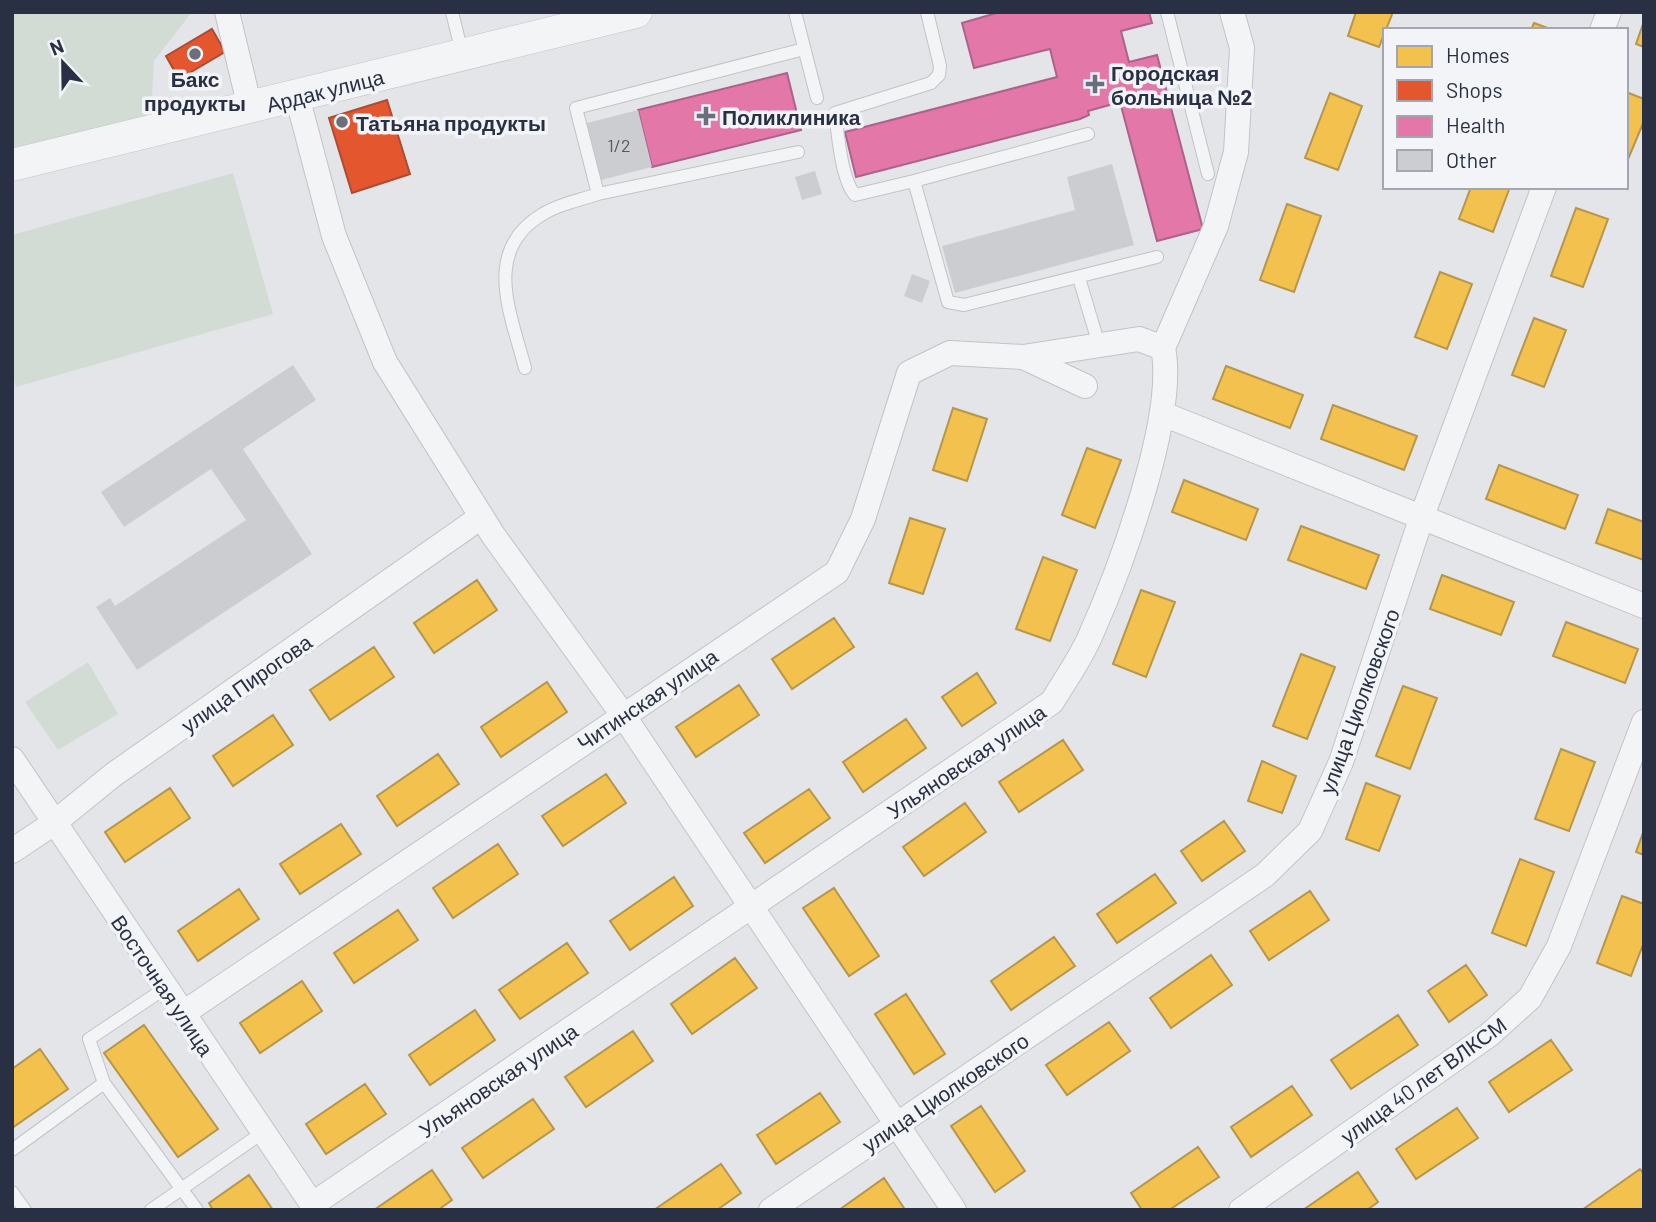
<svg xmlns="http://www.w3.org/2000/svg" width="1656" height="1222" viewBox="0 0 1656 1222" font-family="Barlow,sans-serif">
<rect width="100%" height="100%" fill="#e4e5e9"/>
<path fill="#d3dcd4" d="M 12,12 L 192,12 L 154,61 L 151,115 L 12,148 Z
M 233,173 L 273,314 L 16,387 L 12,373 L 12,235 Z
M 88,662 L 118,714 L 58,750 L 25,702 Z"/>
<path fill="#f2c14e" stroke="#b6964b" stroke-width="2" d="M 1356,12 L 1393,12 L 1379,47 L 1348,36 Z
M 1644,21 L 1644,47 L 1636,44 Z
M 1534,23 L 1553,30 L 1531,30 Z
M 1626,92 L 1644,99 L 1644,121 L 1626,164 Z
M 1330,93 L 1362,106 L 1338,170 L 1305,158 Z
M 1471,187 L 1510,187 L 1493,232 L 1459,219 Z
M 1287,204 L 1321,216 L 1294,292 L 1260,280 Z
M 1576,208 L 1608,219 L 1583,287 L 1551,276 Z
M 1440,272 L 1472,284 L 1447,349 L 1415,337 Z
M 1534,318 L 1566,330 L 1544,387 L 1512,375 Z
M 1226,366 L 1303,395 L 1290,428 L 1213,399 Z
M 1333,405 L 1417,436 L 1404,470 L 1321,439 Z
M 953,408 L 987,419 L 967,481 L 933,470 Z
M 1087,448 L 1121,460 L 1095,528 L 1062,515 Z
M 1499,465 L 1578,495 L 1565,529 L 1486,499 Z
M 1184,480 L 1258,509 L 1246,540 L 1172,512 Z
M 1608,509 L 1644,522 L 1644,560 L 1596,543 Z
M 910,518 L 945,529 L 923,594 L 889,583 Z
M 1301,526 L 1379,555 L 1366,589 L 1288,560 Z
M 1043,557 L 1077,570 L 1050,641 L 1016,629 Z
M 1442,575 L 1514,602 L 1501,635 L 1430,609 Z
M 477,580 L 497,610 L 434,653 L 414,623 Z
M 1141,590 L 1175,602 L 1146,677 L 1113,664 Z
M 834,618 L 854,647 L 792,689 L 772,659 Z
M 1566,622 L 1638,649 L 1625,683 L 1553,656 Z
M 374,647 L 394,677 L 330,720 L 310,690 Z
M 1301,654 L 1335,667 L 1307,739 L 1273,726 Z
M 977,673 L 996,703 L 962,726 L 942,697 Z
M 547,682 L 567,712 L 501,757 L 481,727 Z
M 739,685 L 759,715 L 696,757 L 676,727 Z
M 1403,686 L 1437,698 L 1410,769 L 1376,756 Z
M 273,715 L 293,745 L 233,786 L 213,756 Z
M 906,719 L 926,748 L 863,792 L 843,762 Z
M 1063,740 L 1083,770 L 1019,812 L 999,782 Z
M 1561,749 L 1595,762 L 1569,831 L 1535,819 Z
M 438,754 L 459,784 L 397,826 L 377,796 Z
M 1262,761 L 1296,776 L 1282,813 L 1248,801 Z
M 606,774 L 626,803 L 563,846 L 542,816 Z
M 1366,783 L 1400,796 L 1379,851 L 1346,839 Z
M 170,788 L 190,818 L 125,862 L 105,832 Z
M 809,789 L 830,818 L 765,863 L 744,833 Z
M 965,803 L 986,832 L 924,876 L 903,847 Z
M 1224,821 L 1245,851 L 1202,881 L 1181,851 Z
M 341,824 L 361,854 L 300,894 L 280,864 Z
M 1644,830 L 1644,855 L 1636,852 Z
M 498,844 L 518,874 L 453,918 L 433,888 Z
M 1520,859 L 1554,872 L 1526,946 L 1492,933 Z
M 1155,874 L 1176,903 L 1117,943 L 1097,914 Z
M 674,877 L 693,906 L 630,950 L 610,921 Z
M 834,888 L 879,956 L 849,976 L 803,908 Z
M 239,889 L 259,919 L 198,961 L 178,931 Z
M 1310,891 L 1329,920 L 1269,960 L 1250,931 Z
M 1622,896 L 1644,904 L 1644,942 L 1631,976 L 1597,963 Z
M 398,910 L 418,940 L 354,983 L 334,953 Z
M 1054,937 L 1075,966 L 1011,1010 L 991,981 Z
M 567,943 L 588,973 L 520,1019 L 499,990 Z
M 1211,955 L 1232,985 L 1171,1028 L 1150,998 Z
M 735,958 L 757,988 L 692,1034 L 671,1004 Z
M 1466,965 L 1487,995 L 1449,1022 L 1428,991 Z
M 302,981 L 322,1011 L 260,1053 L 240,1023 Z
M 906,994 L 945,1054 L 914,1074 L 875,1014 Z
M 475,1010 L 495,1040 L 430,1085 L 409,1055 Z
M 1398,1015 L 1418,1045 L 1351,1089 L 1331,1060 Z
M 1109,1022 L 1130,1051 L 1067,1095 L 1046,1065 Z
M 144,1025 L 218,1129 L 178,1157 L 104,1053 Z
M 633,1031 L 653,1061 L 586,1107 L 565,1077 Z
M 1551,1040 L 1572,1070 L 1509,1112 L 1489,1082 Z
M 40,1049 L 68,1089 L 12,1128 L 12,1069 Z
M 365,1084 L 386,1114 L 326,1154 L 306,1124 Z
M 1292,1086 L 1312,1115 L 1251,1157 L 1231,1127 Z
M 820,1093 L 840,1122 L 776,1164 L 757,1135 Z
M 533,1099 L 554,1129 L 483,1178 L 462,1148 Z
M 981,1106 L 1025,1171 L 995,1192 L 951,1126 Z
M 1457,1108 L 1478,1138 L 1416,1179 L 1396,1149 Z
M 1198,1147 L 1219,1177 L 1169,1210 L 1142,1210 L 1131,1193 Z
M 721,1164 L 741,1193 L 717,1210 L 654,1210 Z
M 1640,1169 L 1644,1174 L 1644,1210 L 1582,1210 Z
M 432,1170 L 452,1200 L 438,1210 L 374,1210 Z
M 1358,1172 L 1378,1202 L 1367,1210 L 1303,1210 Z
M 249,1175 L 273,1210 L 213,1210 L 209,1203 Z
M 884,1178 L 904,1208 L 902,1210 L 839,1210 Z"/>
<path fill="#e4572e" stroke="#ac4b34" stroke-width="2" d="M 212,29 L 225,52 L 179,79 L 166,56 Z
M 387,100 L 410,174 L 352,193 L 329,118 Z"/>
<path fill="#e377a8" stroke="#ac628a" stroke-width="2" d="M 1000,12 L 1149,12 L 1152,23 L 1121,31 L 1129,62 L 1157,55 L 1203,229 L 1157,241 L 1120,102 L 1088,111 L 1089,115 L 1080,119 L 856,177 L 845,132 L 1057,77 L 1050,49 L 974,68 L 962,23 Z
M 787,73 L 801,130 L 652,167 L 638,110 Z
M 787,73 L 801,130 L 652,167 L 638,110 Z"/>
<path fill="#cccdd1" d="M 638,110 L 652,167 L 601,180 L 587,123 Z
M 1112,164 L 1134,245 L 955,293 L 942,246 L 1075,210 L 1067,177 Z
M 815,171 L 822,194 L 802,200 L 795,177 Z
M 912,274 L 930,281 L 922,303 L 904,296 Z
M 293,365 L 316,400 L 243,449 L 312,554 L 137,670 L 96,607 L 110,598 L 115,606 L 246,520 L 211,469 L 124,527 L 101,492 Z"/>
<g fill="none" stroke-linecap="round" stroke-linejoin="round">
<g stroke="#c2c3c7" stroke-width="14">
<path id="service" d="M 452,12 L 462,53
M 795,12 L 817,98
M 927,12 L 940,66 L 939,75 L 931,83 L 835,113 C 838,134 841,179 855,195 L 914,181 L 948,302 L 964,305 L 1157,257
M 1167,12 L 1208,174
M 798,152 L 598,194 L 576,108 L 804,49
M 914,181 L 1088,134
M 1079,278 L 1099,345
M 525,368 C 511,314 481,250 543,214 C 558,204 581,200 598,194
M 104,1083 L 89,1039 L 167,987
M 12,1150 L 104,1083 L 197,1210
M 12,1192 L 25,1210
M 151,1210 L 262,1133"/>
</g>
<g stroke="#c2c3c7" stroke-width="26">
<path id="minor" d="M 227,12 L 250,108
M 1602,30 L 1609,12
M 297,96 L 334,236 L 385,362 L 493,535 L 623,715 L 954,1210
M 1023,357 L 1085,386
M 1163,414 L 1644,606
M 12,759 L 316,1210
M 12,851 L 54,823 L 113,775 L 481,517
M 185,1012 L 837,572 L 863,519 L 909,373 L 950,353 L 1023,357 L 1139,339 L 1163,348
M 313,1204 L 1052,702 C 1065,680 1082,657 1092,632 C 1121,567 1177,415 1163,348 L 1216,226 L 1236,152 L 1242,48 L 1232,12
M 771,1210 L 1265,875 L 1310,831 L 1341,762 L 1422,516 L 1544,187
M 1241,1210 L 1489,1035 L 1530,998 L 1559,946 L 1644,722"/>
</g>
<g stroke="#c2c3c7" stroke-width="33">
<path id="tertiary" d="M 12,165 L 636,12"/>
</g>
<use href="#service" stroke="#f3f4f6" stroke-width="12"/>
<use href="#minor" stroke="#f3f4f6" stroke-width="24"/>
<use href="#tertiary" stroke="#f3f4f6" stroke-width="32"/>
</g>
<g fill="#6b6f7d" stroke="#f2f4f8" stroke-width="2.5">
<circle cx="195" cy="54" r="7"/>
<path d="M1091.5 73.5h7v7h7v7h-7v7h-7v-7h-7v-7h7z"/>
<path d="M702.5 105.5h7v7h7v7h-7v7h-7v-7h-7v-7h7z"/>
<circle cx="342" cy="122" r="7"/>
</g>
<g text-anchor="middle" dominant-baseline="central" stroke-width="7" stroke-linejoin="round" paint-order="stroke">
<g font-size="18" fill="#535867">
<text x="619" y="145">1/2</text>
</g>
<g font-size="21" font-weight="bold" fill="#2a3043" stroke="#f2f4f8" text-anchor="start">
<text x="1111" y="72">Городская<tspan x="1111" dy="24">больница №2</tspan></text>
<text x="195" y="78" text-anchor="middle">Бакс<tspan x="195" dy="24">продукты</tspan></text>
<text x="722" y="116">Поликлиника</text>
<text x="356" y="122">Татьяна продукты</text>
</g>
<g font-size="21" fill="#2a3043" stroke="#f2f4f8">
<text transform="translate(325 90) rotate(-14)">Ардак улица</text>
<text transform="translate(246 683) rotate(-35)">улица Пирогова</text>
<text transform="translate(647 699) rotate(-34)">Читинская улица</text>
<text transform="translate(1359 701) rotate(-70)">улица Циолковского</text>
<text transform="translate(966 761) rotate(-34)">Ульяновская улица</text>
<text transform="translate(163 985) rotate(56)">Восточная улица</text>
<text transform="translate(498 1080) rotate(-34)">Ульяновская улица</text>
<text transform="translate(1423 1080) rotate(-36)">улица 40 лет ВЛКСМ</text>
<text transform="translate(945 1092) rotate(-34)">улица Циолковского</text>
</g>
</g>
<rect width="1656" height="1222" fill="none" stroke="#2a3043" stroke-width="28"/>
<rect x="1383" y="28" width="245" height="161" fill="#f2f4f8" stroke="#a2a6b0" stroke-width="2"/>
<rect x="1397" y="46" width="35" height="21" fill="#f2c14e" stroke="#a2a6b0" stroke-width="2"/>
<text x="1446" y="63" font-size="21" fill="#2a3043">Homes</text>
<rect x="1397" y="80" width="35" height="21" fill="#e4572e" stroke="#a2a6b0" stroke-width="2"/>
<text x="1446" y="98" font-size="21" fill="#2a3043">Shops</text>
<rect x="1397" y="116" width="35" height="21" fill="#e377a8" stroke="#a2a6b0" stroke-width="2"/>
<text x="1446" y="133" font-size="21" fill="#2a3043">Health</text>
<rect x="1397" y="150" width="35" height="21" fill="#cccdd1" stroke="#a2a6b0" stroke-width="2"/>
<text x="1446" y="168" font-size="21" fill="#2a3043">Other</text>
<g transform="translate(63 63) rotate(338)" stroke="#f2f4f8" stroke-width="5" paint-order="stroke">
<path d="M0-5L12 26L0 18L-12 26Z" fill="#2a3043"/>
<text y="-10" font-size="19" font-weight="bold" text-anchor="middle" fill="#2a3043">N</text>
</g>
</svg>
